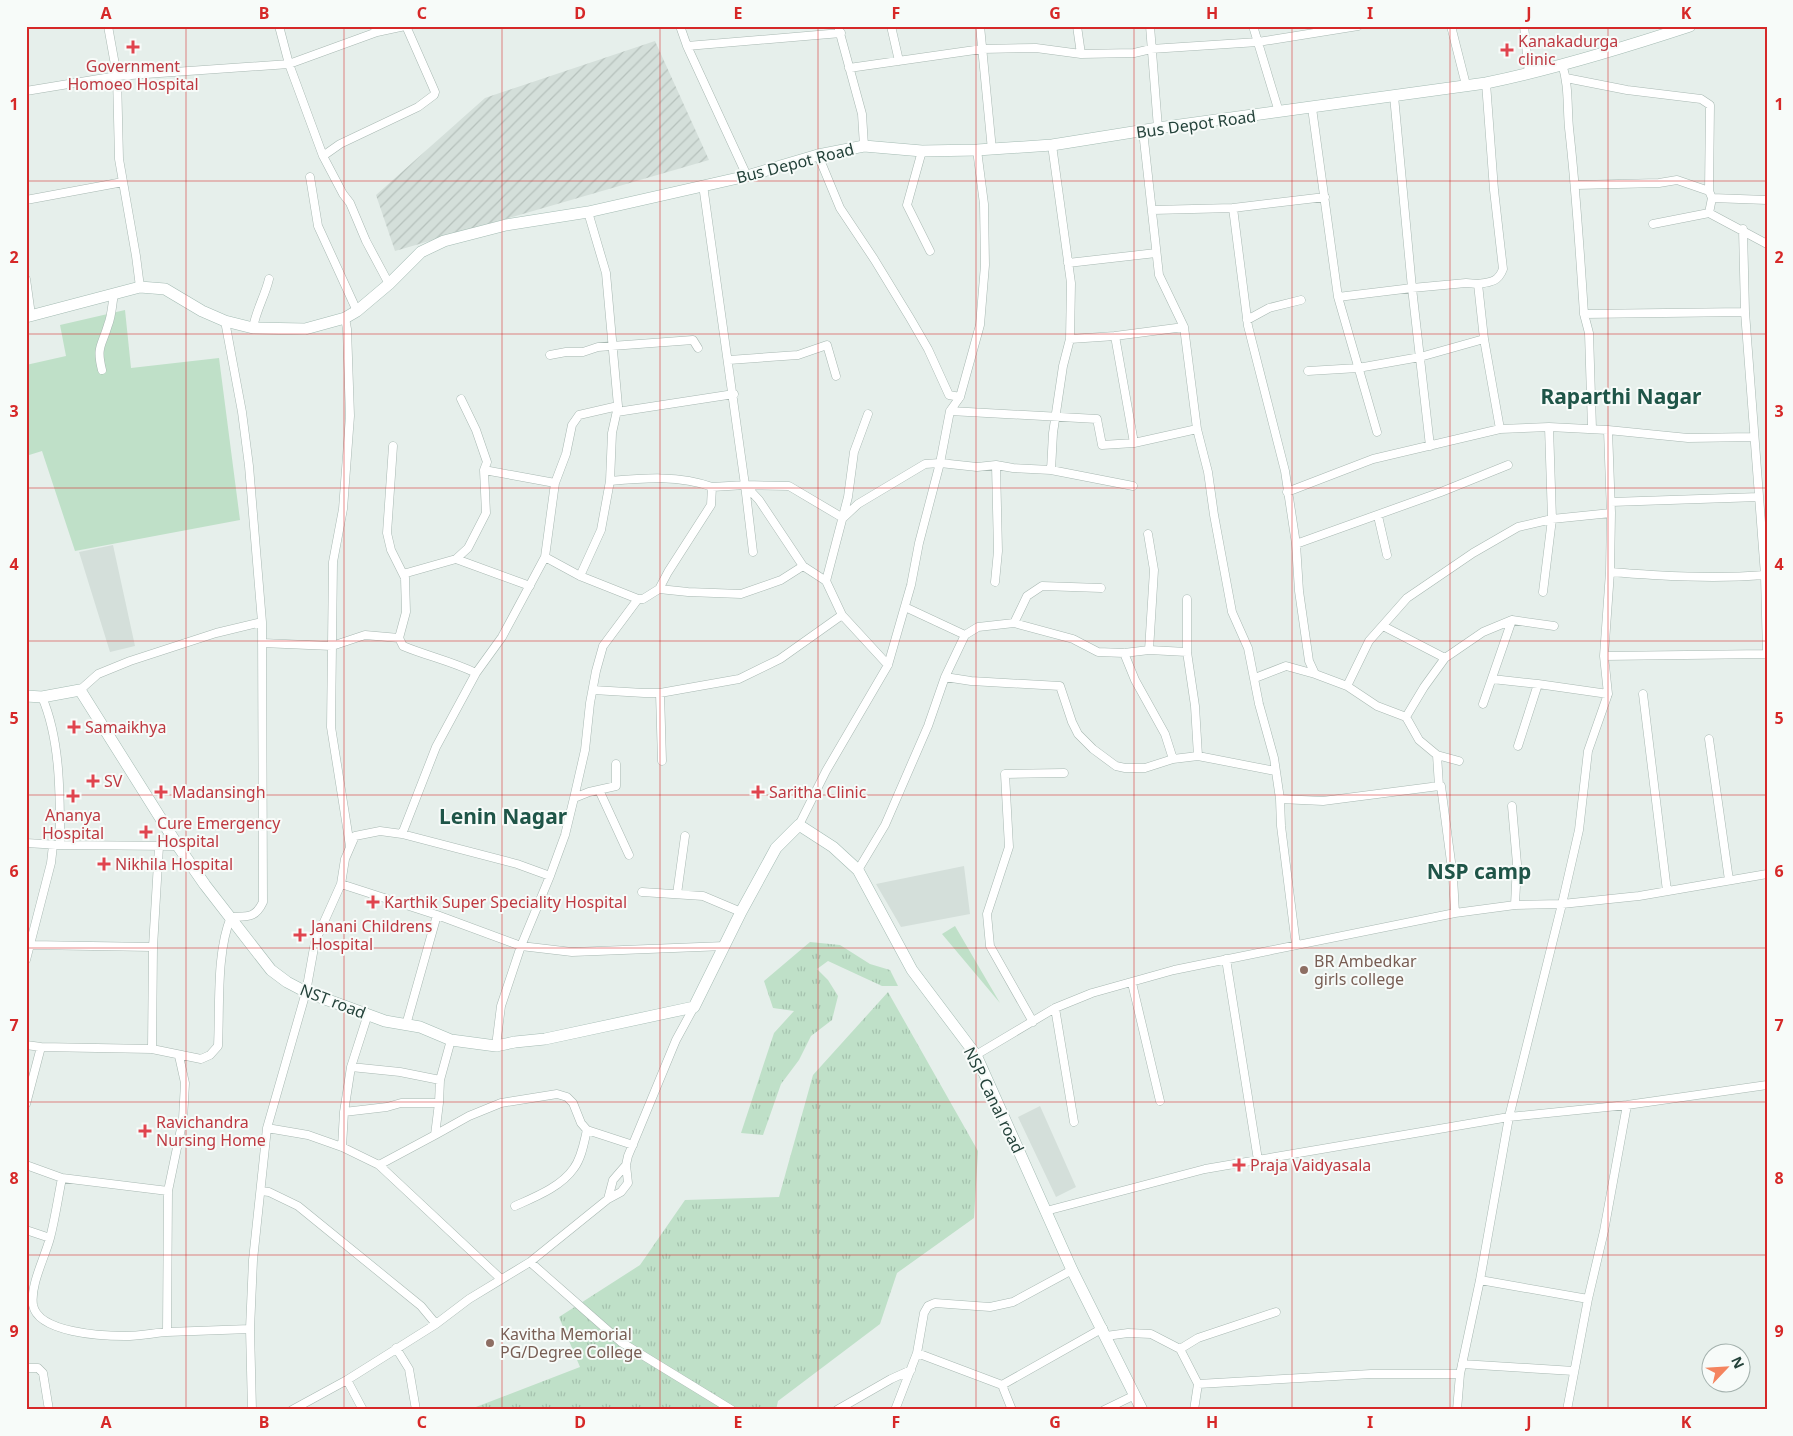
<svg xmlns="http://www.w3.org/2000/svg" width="1793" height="1436" viewBox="0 0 1793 1436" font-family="'Noto Sans',sans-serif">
<defs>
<pattern id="industrial-furrows" width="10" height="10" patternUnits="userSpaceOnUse" patternTransform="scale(1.25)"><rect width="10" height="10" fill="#d4dfda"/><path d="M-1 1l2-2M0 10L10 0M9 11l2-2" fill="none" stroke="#b6c1bc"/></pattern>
<pattern id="grass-tufts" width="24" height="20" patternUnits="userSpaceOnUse" patternTransform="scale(1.25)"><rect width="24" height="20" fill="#bfe0c8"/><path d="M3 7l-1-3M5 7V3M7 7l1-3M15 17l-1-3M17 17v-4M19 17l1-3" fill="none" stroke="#a4c1ad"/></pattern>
</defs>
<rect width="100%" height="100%" fill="#e6efeb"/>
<path fill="#d4dfda" d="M 113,545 L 135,646 L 110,652 L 79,552 Z
M 964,866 L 970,914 L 901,927 L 876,884 Z
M 1040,1106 L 1076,1187 L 1056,1197 L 1018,1117 Z"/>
<path fill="url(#industrial-furrows)" d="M 655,41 L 709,160 L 395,251 L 376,195 L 485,98 Z"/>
<path fill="url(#grass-tufts)" d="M 810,942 L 840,945 L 870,964 L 890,970 L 898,986 L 882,986 L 828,961 L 817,969 L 828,980 L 838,996 L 832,1020 L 811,1036 L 799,1060 L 781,1084 L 763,1135 L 741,1133 L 774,1033 L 794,1011 L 773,1008 L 764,981 Z
M 888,992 L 978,1151 L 974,1218 L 897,1273 L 880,1324 L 778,1401 L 776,1410 L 468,1410 L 580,1367 L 559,1317 L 640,1265 L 685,1200 L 779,1197 L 813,1075 Z"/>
<path fill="#bfe0c8" d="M 125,310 L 131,368 L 219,358 L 240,520 L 75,551 L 42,451 L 26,456 L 26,365 L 66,356 L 60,325 Z
M 955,926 L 1000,1003 L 942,934 Z"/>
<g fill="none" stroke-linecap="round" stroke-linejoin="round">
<g stroke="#a8b8b2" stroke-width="9">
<path id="street" d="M 108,26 L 117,76 L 119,159 L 136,256 L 140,287
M 279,26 L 289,64 L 323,156 L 343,194 L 350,203 L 366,241 L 389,284
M 374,26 L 377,32 L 405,26
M 680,26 L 687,46 L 747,176
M 838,26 L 862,114 L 864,146
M 891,26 L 899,61
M 980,26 L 992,150
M 1077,26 L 1081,54 L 1134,53 L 1151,49 L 1258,42 L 1358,26
M 1150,26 L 1158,128
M 1253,26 L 1279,112
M 1451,26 L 1466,85
M 1524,26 L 1529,74
M 687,46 L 841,33
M 1562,64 C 1569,85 1567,106 1569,128 C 1576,190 1580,252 1584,314 L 1589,333 L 1592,429
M 849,68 L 982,49 L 1036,48 L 1081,54
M 1566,78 L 1627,90 L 1701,99 L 1710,105 L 1709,191
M 26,91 L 117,76 L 289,64 L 377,32
M 1394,96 L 1412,288 L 1430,446
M 1312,108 L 1338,297 L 1377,432
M 1143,131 L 1159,275 L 1184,327 L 1197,429 L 1208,472 L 1214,515 L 1232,612 L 1248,648 L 1259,704 L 1274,758 L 1280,799 L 1281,826 L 1296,945
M 922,151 L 907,205 L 930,251
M 818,155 L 840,208 L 874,259 L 910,318 L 928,349 L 949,395 L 960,397
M 323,156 L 340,144 L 418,107 L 434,95 L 435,92 L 432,85 L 406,26
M 310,177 L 318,226 L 357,311
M 703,185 L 745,485 L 759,500 L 803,566 L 826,581 L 842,615 L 888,665
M 1576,185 L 1659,183 L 1677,180 L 1709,191 L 1712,198 L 1767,200
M 1712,198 L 1709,213 L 1767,244
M 26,200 L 123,182
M 1233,208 L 1248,326 L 1285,471 L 1296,544 L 1299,591 L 1309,661 L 1315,674 L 1347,686 L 1369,641 L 1407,598 L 1473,553 L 1518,527 L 1552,519 L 1611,513
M 1153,210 L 1233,208 L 1325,197
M 1653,224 L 1709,213
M 1743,229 L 1745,312 L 1765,575 L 1767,655
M 1068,263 L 1156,253
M 26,279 L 31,315
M 1338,297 L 1412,288 L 1466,283 L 1478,284
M 1584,314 L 1745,312
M 345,318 L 347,329 L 350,416 L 343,509 L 333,562 L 331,727 L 350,846
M 1247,320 L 1269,308 L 1301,300
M 253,328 C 256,310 265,296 269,279
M 1115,336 L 1134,443
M 1070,339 L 1115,336 L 1184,327
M 1484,339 L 1500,429
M 550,355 L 566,352 L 583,352 L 598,347 L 693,340 L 698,348
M 729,360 L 798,355 L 827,345 L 836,376
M 102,370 C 96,346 102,346 108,325 C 112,315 112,304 114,294
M 1308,371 L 1358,368 L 1420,357 L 1484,339 L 1478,284 C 1491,282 1498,282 1503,269 L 1494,190 L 1486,83
M 950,411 L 1097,419 L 1102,445 L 1134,443 L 1197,429
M 617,412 L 734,394
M 1608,430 L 1611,513 L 1610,572 L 1604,656 L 1608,694 L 1588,751 L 1579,830 L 1562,904 L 1509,1117 L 1627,1105 L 1767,1085
M 393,446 L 387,533 L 391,550 L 405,578 L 406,612 L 399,638 L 403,646 C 427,656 451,661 476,673
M 484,470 L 555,483
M 1051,470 L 1053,433 L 1063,366 L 1070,339 L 1071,283 L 1052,145
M 610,481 C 644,478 680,475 712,487
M 745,485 L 753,552
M 1287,492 L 1373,459 L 1500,429 L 1549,427 L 1608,430 L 1688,438 L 1754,437
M 1611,502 L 1759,497
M 1378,516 L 1387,555
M 1148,534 L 1154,570 L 1149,650 L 1187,652
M 1296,544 L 1441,492 L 1508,465
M 545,557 L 580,576 L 638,599 L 643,599 L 659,589 L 668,572 L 711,505 L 712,487 L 745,485 L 789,486 L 843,518 L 858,504 L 925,464 L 940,463 L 977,467 L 996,465 L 1013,468 L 1051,470 L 1133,486
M 456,559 L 468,548 L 486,513 L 484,470 L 487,462 L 476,430 L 461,399
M 1610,572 C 1662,576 1713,579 1765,575
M 403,574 L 456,559 L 530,586
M 580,576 L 601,530 L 610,481 L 612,433 L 618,406 L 606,273 L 588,212
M 826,581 L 848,497 L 854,452 L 868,414
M 995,582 L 998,551 L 996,465
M 659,589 L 688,592 L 741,594 L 781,580 L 803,566
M 1543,592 L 1552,519 L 1549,427
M 1187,599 L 1187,652 L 1195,706 L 1198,756
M 905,607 L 965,635
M 1014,623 L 1073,639 L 1098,652 L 1124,653 L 1149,650
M 1383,626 L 1445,658
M 262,643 L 332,646 L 365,635 L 399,638
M 1124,653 L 1135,680 L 1165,734 L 1173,759
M 1604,656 L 1767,654
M 945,677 L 971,681 L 1060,686 L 1072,722 L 1078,734 L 1093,749 L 1116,766 L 1125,768 L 1145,768 L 1173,759 L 1198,756 L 1275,771
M 1255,678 L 1286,666 L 1315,674
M 1492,679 L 1538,684 L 1608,694
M 1347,686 L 1377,706 L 1406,717
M 80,690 L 98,674 L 130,661 L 216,633 L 262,622
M 593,690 L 644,693 L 660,693 L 739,679 L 780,659 L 842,615
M 660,693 L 662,761
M 1643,694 L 1667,891
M 42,697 C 61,741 60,798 60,845
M 1483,704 L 1512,620
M 1709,739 L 1729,880
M 1518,746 L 1538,684
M 1437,755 L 1439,786 L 1441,786 L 1453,877 L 1455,913
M 1459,761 L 1437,755 L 1419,740 L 1406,717 L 1424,687 L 1445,658 L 1483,632 L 1512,620 L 1554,626
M 599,790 L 629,855
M 574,798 L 589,792 L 616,786 L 616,764
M 1280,799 L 1323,801 L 1439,786
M 1512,806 L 1517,864 L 1515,905
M 799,825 L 826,771 L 888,665 L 911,585 L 919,543 L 940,463 L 950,411 L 960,397 L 980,325 L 985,265 L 984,204 L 977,150
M 402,834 L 436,747 L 476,673 L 502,637 L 545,557 L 555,483 L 566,454 L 572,425 L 579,415 L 618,406
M 26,843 L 60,845 L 178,846
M 858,870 L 885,825 L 928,726 L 945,677 L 965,635 L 978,627 L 1014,623 L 1027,596 L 1042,586 L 1101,588
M 341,884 L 437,915 L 521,946 L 572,952 L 725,946
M 642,892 L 703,896 L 741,912
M 677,894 L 685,836
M 31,945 L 153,947
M 1226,959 L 1258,1160
M 26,960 L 51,863 L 53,845
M 1132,983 L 1160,1101
M 1055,1008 L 1074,1122
M 1033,1022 L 990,946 L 987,914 L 1009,847 L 1005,774 L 1064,773
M 406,1025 L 437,915
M 26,1045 L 41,1047 L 152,1049 L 201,1059 L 210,1055 L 218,1046 C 220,1007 216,952 231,917 C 247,916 255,919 263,902 L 262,622 L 249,466 L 242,412 L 225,321
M 496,1046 L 501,1006 L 521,946 L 550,876
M 152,1049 L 153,947 L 159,846
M 976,1055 L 1055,1008 L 1092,993 L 1174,970 L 1455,913 L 1515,905 L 1562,904 L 1639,896 L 1767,874
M 351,1067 L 400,1072 L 440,1080
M 26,1104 L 41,1047
M 344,1112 L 387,1107 L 401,1103 L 439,1103
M 267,1128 L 308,1135 L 342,1147 L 379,1165 L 501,1279
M 435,1135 L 469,1116 L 501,1103 L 557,1094 L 567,1097 L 573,1103 L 581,1123 L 587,1130 L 633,1145
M 342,1147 L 344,1112 L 351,1067 L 368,1014
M 26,1165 L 62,1178 L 168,1191 L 167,1332 L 250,1329
M 379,1165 L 435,1135 L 439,1103 L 440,1080 L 451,1040
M 62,1178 C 58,1198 55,1219 50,1238 C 45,1257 30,1285 33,1305 C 38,1333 103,1336 125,1336 C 139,1336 154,1333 167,1332
M 168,1191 L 183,1119 L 185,1083 L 179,1056
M 261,1191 L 269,1192 L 298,1206 L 421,1306 L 436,1324
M 608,1199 L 613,1180 L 626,1165
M 515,1206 C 535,1197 561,1187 574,1168 C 582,1157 584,1142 587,1130
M 1046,1211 L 1205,1169 L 1509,1117 L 1480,1280 L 1460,1374 L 1457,1410
M 26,1230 L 50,1238
M 530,1262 L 621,1342 L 732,1410
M 1480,1280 L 1588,1299
M 1106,1336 L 1128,1333 L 1151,1334 L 1180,1349 L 1198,1384 L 1194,1410
M 396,1348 L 409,1369 L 416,1410
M 1180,1349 L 1198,1338 L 1276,1312
M 917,1353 L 1002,1385 L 1103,1328
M 1462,1364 L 1574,1371
M 26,1368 L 38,1368 L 43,1373 L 49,1410
M 347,1380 L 363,1410
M 1198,1384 L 1371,1374 L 1460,1374
M 1002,1385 L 1012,1410
M 252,1410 L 250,1329 L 253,1260 L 267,1128 L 306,992 L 315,942 L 341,884 L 345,859 L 355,836 L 380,831 L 402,834 L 517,864 L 550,876 L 565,835 L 574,798 L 585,750 L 590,703 L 596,671 L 603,646 L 638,599
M 292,1410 L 347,1380 L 436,1324 L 469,1299 L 530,1262 L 608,1199 L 621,1192 L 628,1183 L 626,1165 L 628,1156 L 676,1040 L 694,1007
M 837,1410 L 891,1379 L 911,1370
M 895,1410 L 917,1353 L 924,1313 L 928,1306 L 935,1303 L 990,1307 L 1013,1302 L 1072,1270
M 1104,1410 L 1135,1395
M 1567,1410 L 1588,1299 L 1604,1231 L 1627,1105"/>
</g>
<g stroke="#a4bbb3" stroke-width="12">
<path id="secondary" d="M 26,317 L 140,287 L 165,289 L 202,311 L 225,321 L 253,328 L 305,329 L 345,318 L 357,311 L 389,284 L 421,252 L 444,241 L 506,225 L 588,212 L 747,176 L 818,155 L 864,146 L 922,151 L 977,150 L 1052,145 L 1158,128 L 1486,83 C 1555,69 1623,48 1690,26
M 26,696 L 42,697 L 80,690 L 178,846 L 205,885 L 271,970 L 287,982 L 306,992 L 385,1021 L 420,1027 L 451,1040 L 496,1046 L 515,1042 L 545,1039 L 694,1007 L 741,912 L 776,848 L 799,825 L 833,847 L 858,870 L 912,970 L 976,1055 L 1072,1270 L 1142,1410"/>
</g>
<use href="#street" stroke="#fff" stroke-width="8"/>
<use href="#secondary" stroke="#fff" stroke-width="11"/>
</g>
<path fill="none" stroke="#d62828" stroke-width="1" stroke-opacity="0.55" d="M 186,26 L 186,1410M 344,26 L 344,1410M 502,26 L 502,1410M 660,26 L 660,1410M 818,26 L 818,1410M 976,26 L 976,1410M 1134,26 L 1134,1410M 1292,26 L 1292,1410M 1450,26 L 1450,1410M 1608,26 L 1608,1410M 26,181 L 1767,181M 26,334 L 1767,334M 26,488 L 1767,488M 26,641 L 1767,641M 26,795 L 1767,795M 26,948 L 1767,948M 26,1102 L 1767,1102M 26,1255 L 1767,1255"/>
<g fill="#e0444e" stroke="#f7fbf9" stroke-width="2">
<path d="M130.5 39.5h5v5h5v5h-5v5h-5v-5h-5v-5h5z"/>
<path d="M1504.5 42.5h5v5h5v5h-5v5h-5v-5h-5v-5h5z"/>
<path d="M71.5 719.5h5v5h5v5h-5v5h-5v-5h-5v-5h5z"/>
<path d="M90.5 773.5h5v5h5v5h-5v5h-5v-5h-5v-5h5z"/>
<path d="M158.5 784.5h5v5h5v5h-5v5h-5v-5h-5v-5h5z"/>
<path d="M755.5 784.5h5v5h5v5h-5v5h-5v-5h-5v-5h5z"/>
<path d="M70.5 788.5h5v5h5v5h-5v5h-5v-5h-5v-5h5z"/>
<path d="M143.5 824.5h5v5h5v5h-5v5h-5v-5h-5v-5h5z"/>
<path d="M101.5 856.5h5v5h5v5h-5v5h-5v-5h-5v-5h5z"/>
<path d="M370.5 894.5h5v5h5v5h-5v5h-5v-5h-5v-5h5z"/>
<path d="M297.5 927.5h5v5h5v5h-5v5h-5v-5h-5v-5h5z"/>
<path d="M142.5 1123.5h5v5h5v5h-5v5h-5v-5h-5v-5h5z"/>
<path d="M1236.5 1157.5h5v5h5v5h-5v5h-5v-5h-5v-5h5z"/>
</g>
<g fill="#8d6e63" stroke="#f7fbf9" stroke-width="2">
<circle cx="1304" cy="970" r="5"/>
<circle cx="490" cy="1343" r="5"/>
</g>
<g text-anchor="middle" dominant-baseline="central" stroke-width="4" stroke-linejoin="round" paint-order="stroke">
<g font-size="16" fill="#be3a42" stroke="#f7fbf9" text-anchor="start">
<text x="1518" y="41">Kanakadurga<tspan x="1518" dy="18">clinic</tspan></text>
<text x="133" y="66" text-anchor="middle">Government<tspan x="133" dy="18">Homoeo Hospital</tspan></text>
<text x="85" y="727">Samaikhya</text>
<text x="104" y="781">SV</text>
<text x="172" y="792">Madansingh</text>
<text x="769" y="792">Saritha Clinic</text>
<text x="73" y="815" text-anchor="middle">Ananya<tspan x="73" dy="18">Hospital</tspan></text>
<text x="157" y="823">Cure Emergency<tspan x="157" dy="18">Hospital</tspan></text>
<text x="115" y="864">Nikhila Hospital</text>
<text x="384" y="902">Karthik Super Speciality Hospital</text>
<text x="311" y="926">Janani Childrens<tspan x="311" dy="18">Hospital</tspan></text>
<text x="156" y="1122">Ravichandra<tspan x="156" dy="18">Nursing Home</tspan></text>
<text x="1250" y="1165">Praja Vaidyasala</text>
</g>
<g font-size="16" fill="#24423a" stroke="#f7fbf9">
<text transform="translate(1196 124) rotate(-8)">Bus Depot Road</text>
<text transform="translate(795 163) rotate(-14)">Bus Depot Road</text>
<text transform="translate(333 1001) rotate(21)">NST road</text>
<text transform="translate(994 1100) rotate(64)">NSP Canal road</text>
</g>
<g font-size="16" fill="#785e54" stroke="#f7fbf9" text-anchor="start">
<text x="1314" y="961">BR Ambedkar<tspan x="1314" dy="18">girls college</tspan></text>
<text x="500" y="1334">Kavitha Memorial<tspan x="500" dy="18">PG/Degree College</tspan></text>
</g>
<g font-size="21" font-weight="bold" fill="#1f5548" stroke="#f7fbf9">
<text x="1621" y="396">Raparthi Nagar</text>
<text x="503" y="816">Lenin Nagar</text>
<text x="1479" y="871">NSP camp</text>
</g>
</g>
<rect width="1793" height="1436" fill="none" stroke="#f7fbf9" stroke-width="55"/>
<g transform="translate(1726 1368) rotate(65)"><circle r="24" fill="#f7fbf9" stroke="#a3b1ad"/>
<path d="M0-4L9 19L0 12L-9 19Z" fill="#f4845f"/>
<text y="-8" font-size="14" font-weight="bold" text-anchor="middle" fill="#24423a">N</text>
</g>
<rect x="28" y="28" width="1738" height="1380" fill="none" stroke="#d62828" stroke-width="2"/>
<g font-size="16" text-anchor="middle" font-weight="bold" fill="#d62828">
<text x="106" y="19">A</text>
<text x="264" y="19">B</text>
<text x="422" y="19">C</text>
<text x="580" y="19">D</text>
<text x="738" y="19">E</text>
<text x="896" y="19">F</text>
<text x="1055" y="19">G</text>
<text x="1212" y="19">H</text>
<text x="1370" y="19">I</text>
<text x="1529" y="19">J</text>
<text x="1686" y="19">K</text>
<text x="14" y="110">1</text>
<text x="1779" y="110">1</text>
<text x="14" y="263">2</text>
<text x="1779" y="263">2</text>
<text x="14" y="417">3</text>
<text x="1779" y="417">3</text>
<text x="14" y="570">4</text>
<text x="1779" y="570">4</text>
<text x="14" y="724">5</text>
<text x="1779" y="724">5</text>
<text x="14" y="877">6</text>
<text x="1779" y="877">6</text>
<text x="14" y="1031">7</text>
<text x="1779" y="1031">7</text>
<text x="14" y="1184">8</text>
<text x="1779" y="1184">8</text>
<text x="14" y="1337">9</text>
<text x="1779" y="1337">9</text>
<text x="106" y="1428">A</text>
<text x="264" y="1428">B</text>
<text x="422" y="1428">C</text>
<text x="580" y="1428">D</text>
<text x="738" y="1428">E</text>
<text x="896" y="1428">F</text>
<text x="1055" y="1428">G</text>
<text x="1212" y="1428">H</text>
<text x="1370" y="1428">I</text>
<text x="1529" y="1428">J</text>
<text x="1686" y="1428">K</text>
</g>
</svg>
